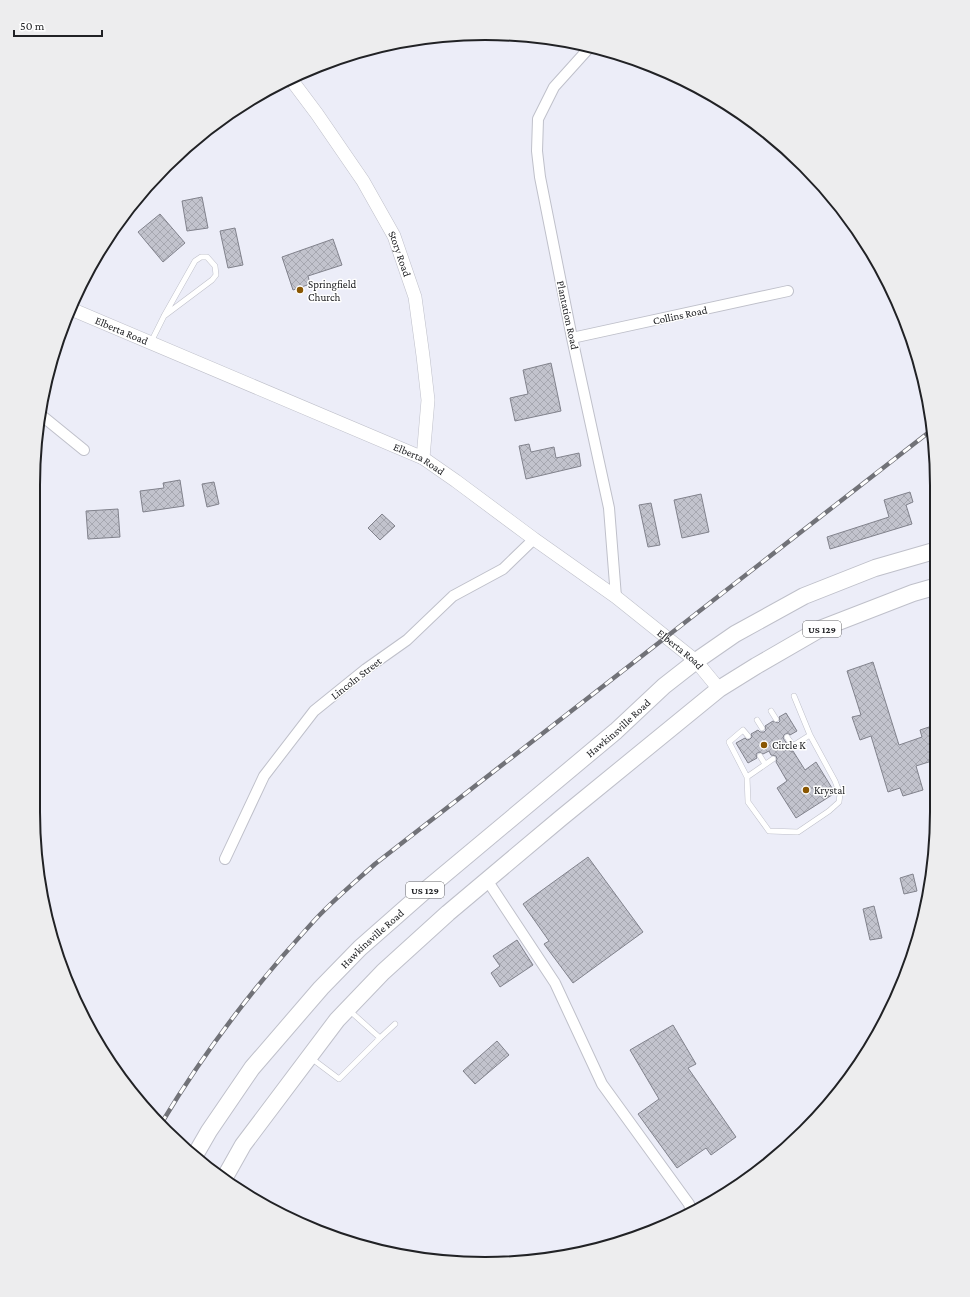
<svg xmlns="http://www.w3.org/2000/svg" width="970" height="1297" viewBox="0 0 970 1297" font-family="'Crimson Pro',serif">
<defs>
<pattern id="building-cross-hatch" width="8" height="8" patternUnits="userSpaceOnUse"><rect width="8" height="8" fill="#c2c3cd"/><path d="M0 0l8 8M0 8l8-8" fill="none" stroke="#a6a7b0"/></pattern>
</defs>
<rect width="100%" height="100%" fill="#ecedf8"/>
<path fill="url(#building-cross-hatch)" stroke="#81828c" d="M 202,197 L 208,228 L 187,231 L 182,201 Z
M 160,214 L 185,243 L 163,262 L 138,232 Z
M 235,228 L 243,265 L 228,268 L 220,231 Z
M 333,239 L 342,265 L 308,276 L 310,284 L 293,290 L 282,257 Z
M 551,363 L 561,411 L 515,421 L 510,398 L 528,394 L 523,370 Z
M 529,444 L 531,452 L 554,447 L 556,458 L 579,453 L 581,466 L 526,479 L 519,446 Z
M 180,480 L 184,506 L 143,512 L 140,491 L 164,488 L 163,483 Z
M 214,482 L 219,504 L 207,507 L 202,484 Z
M 910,492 L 913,502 L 906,505 L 912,524 L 830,549 L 827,537 L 889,517 L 884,500 Z
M 701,494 L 709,532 L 682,538 L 674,500 Z
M 651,503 L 660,545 L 648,547 L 639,505 Z
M 118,509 L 120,537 L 88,539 L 86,511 Z
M 382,514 L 395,526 L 380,540 L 368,528 Z
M 873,662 L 899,745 L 922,737 L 920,730 L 935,725 L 935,760 L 916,766 L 923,790 L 903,796 L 900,788 L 888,792 L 871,736 L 860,740 L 852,717 L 861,715 L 847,671 Z
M 786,713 L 797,731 L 790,735 L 787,733 L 784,735 L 783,738 L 788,745 L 787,749 L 790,751 L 793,751 L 805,770 L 816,762 L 835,793 L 796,818 L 777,788 L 787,781 L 776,762 L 777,759 L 776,756 L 771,755 L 769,751 L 763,754 L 759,752 L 756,754 L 757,758 L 748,763 L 736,743 L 745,738 L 747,740 L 750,739 L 752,737 L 751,734 L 758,730 L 760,732 L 764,732 L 766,730 L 765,726 L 773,721 L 778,723 L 780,721 L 779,717 Z
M 588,857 L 643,932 L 573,983 L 544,944 L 549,941 L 523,904 Z
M 913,874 L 917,891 L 904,894 L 900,878 Z
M 874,906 L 882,938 L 870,940 L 863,909 Z
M 517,940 L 533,965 L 500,987 L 491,973 L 500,966 L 493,956 Z
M 673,1025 L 696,1064 L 688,1068 L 736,1137 L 711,1155 L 706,1148 L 677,1168 L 638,1114 L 659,1099 L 630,1050 Z
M 497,1041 L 509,1055 L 475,1084 L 463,1071 Z"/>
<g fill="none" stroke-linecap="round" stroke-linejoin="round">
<g stroke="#bfc0ca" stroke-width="6">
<path id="service" d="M 151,342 L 164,316 L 195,261 L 201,257 L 207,257 L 215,266 L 216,275 L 212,280 L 164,316
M 771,711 L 776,719
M 757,720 L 762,728
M 748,736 L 743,730 L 729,742 L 747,777 L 748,802 L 769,831 L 798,832 L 829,811 L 839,802 L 840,794 L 835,781 L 810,735 L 794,696
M 787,737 L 793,746
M 791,747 L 810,735
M 760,756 L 765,764
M 747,777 L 773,759
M 380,1038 L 395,1024
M 311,1058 L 339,1079 L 380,1038 L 350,1011"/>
</g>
<g stroke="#bfc0ca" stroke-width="12">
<path id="minor" d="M 590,47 L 554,87 L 538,119 L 537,151 L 540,177 L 572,338 L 609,508 L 616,597
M 572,338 L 788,291
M 41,415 L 84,450
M 225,859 L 264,776 L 314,711 L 366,669 L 407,640 L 453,596 L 503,569 L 534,539
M 487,880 L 555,983 L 602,1084 L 689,1204 L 691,1213"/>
</g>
<g stroke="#bfc0ca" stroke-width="14">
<g id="tertiary">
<path id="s1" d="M 290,78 L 317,114 L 363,181 L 394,236 L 415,297 L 423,356 L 428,400 L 423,458"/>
<path id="s2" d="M 71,309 L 423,458 L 456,481 L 534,539 L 616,597 L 696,661 L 719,689"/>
</g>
</g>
<g stroke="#bfc0ca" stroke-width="18">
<g id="primary">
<path id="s3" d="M 194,1157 L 209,1131 L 252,1068 L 321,988 L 360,948 L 427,889 L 616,731 L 664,686 L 696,661 L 735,634 L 804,596 L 875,568 L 934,551"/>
<path d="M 225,1177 L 243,1145 L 337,1020 L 383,972 L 448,913 L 561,818 L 719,689 L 756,666 L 820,629 L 913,593 L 934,587"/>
</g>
</g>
<use href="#service" stroke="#fff" stroke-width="5"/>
<use href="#minor" stroke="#fff" stroke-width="10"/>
<use href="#tertiary" stroke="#fff" stroke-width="13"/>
<use href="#primary" stroke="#fff" stroke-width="16"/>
<g stroke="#717278" stroke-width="4.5">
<path id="rail" d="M 161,1124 C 204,1052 256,984 313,922 C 332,901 354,883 375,864 L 933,429"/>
</g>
<use href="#rail" stroke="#fff" stroke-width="3" stroke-dasharray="9" stroke-linecap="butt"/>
</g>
<g fill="#8a5702" stroke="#fff" stroke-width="1.5">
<circle cx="300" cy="290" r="4"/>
<circle cx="764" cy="745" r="4"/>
<circle cx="806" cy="790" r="4"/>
</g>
<g text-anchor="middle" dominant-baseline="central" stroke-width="3" stroke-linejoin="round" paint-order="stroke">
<g fill="#fff" stroke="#646466" stroke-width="1">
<rect x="803" y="621" width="38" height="16" rx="3"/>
<rect x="406" y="882" width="38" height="16" rx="3"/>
</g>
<g font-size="10" font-weight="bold" fill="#212225">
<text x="822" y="629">US 129</text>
<text x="425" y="890">US 129</text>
</g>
<g font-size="11" fill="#212225" stroke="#fff">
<text stroke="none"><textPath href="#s1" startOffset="208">Story Road</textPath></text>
<text transform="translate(568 315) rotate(78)">Plantation Road</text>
<text transform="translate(680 315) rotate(-12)">Collins Road</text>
<text stroke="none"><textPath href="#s2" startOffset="55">Elberta Road</textPath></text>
<text stroke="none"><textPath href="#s2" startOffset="379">Elberta Road</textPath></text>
<text stroke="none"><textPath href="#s2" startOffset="703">Elberta Road</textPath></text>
<text transform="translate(356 678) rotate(-38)">Lincoln Street</text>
<text stroke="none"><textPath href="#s3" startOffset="607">Hawkinsville Road</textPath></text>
<text stroke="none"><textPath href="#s3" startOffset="283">Hawkinsville Road</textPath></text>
</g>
<g font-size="11" fill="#212225" stroke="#fff" text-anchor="start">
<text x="308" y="284">Springfield<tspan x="308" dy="13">Church</tspan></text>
<text x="772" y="745">Circle K</text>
<text x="814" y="790">Krystal</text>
</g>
</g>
<path d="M0 0H970V1297H0ZM485 40H485A445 445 0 0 1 930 485V812A445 445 0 0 1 485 1257H485A445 445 0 0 1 40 812V485A445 445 0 0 1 485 40Z" fill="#ededee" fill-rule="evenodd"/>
<path fill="none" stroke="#212225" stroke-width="2" d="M485 40H485A445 445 0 0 1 930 485V812A445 445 0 0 1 485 1257H485A445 445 0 0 1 40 812V485A445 445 0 0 1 485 40Z"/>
<path d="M14 30v6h88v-6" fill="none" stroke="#212225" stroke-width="2"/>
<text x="20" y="30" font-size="12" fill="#212225" stroke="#ffffff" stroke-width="3" paint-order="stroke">50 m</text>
</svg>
